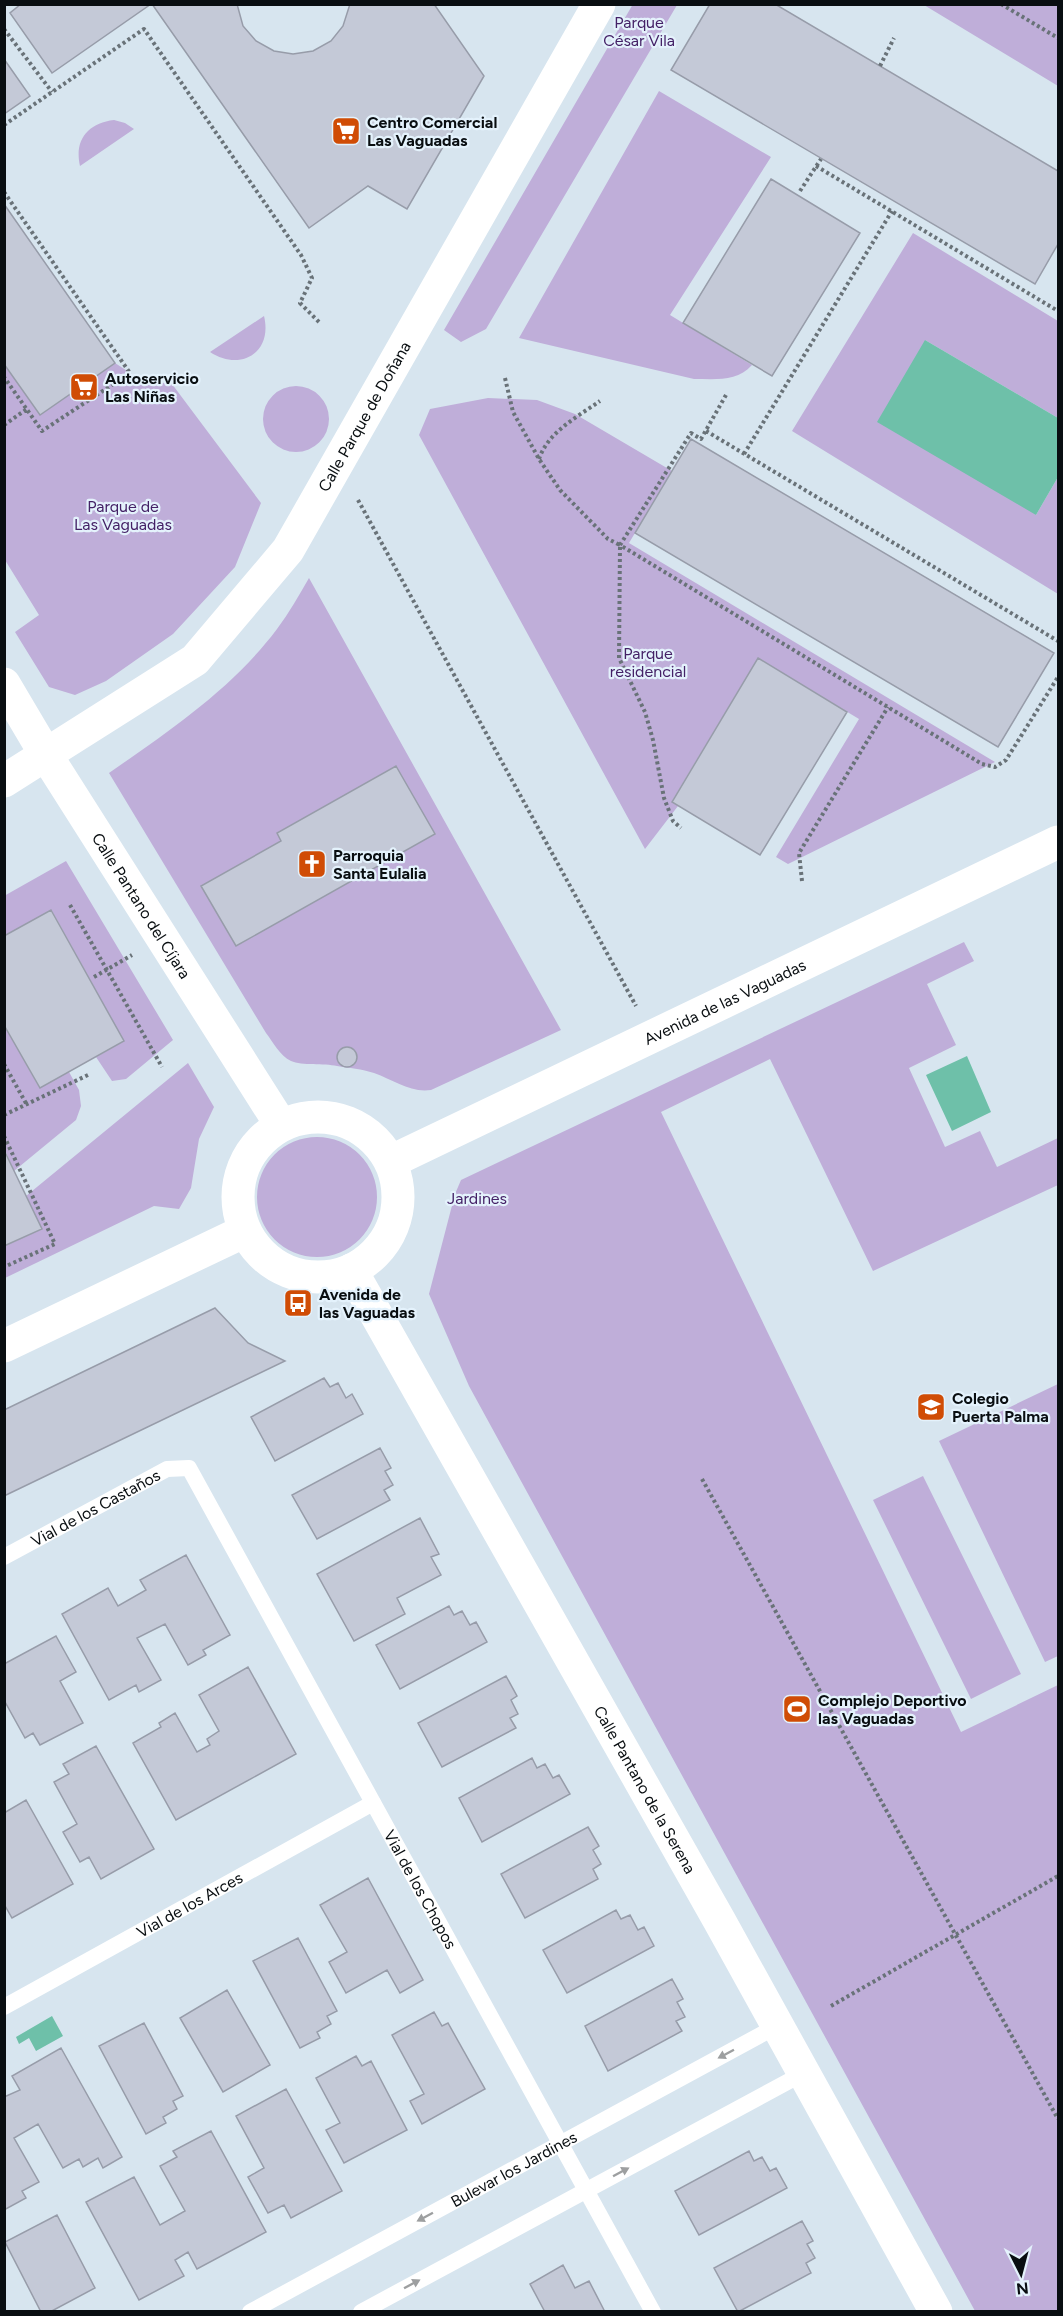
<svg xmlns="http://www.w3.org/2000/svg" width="1063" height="2316" viewBox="0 0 1063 2316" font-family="Figtree,sans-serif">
<rect width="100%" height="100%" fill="#d7e5ef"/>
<path fill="#bfaed9" d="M 633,4 L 677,5 L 486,329 L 461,342 L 444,330 Z
M 924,5 L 1058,5 L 1058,86 Z
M 659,91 L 771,157 L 670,315 L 752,365 C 737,382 716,379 694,379 L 519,338 Z
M 114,120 L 125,123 L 134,129 L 80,166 C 74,140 88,123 114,120 Z
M 913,233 L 1058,321 L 1058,418 L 925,340 L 1036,515 L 1058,477 L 1058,594 L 792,431 Z
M 264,316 C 273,353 240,372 210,352 Z
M 115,363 L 141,380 L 172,384 L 261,503 L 235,567 L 173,634 L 106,681 L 75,695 L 49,687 L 15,632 L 39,615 L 5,560 L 4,364 L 40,415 Z
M263 419a33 33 0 1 1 66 0a33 33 0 1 1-66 0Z
M 488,398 L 537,400 L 575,414 L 672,471 L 629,543 L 995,762 L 788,864 L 776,857 L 859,719 L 758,658 L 672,801 L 678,806 L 645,849 L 419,435 L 430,409 Z
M 309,578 L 561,1030 L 431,1090 C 410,1093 394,1080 374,1073 C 362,1069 349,1068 337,1066 C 324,1063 302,1066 291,1061 C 280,1056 273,1042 266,1033 L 109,773 C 169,731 232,689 277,629 C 289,613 299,595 309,578 Z
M 66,861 L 173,1040 L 126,1079 L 112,1081 L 96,1057 L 124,1041 L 52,911 L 5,936 L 4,896 Z
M 964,942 L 974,961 L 927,984 L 956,1045 L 909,1068 L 945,1147 L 980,1131 L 997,1167 L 1058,1138 L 1058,1185 L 873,1271 L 770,1059 L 661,1112 L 961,1732 L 1058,1685 L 1058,2311 L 975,2311 L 469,1386 L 429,1294 L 455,1194 L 461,1180 Z
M 4,1025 L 39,1087 L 69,1072 L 79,1090 L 81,1106 L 76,1120 L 14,1171 L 5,1150 Z
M 188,1063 L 214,1107 L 199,1139 L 191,1188 L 179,1209 L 154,1206 L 5,1278 L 5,1246 L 41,1229 L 26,1196 Z
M257 1197a60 60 0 1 1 120 0a60 60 0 1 1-120 0Z
M 1058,1384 L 1058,1656 L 1045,1662 L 939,1441 Z
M 923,1476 L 1021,1674 L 971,1699 L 873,1500 Z"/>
<path fill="#6ec0a9" d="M 925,340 L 1058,418 L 1058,477 L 1036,515 L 877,422 Z
M 967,1056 L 991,1112 L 952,1131 L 926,1075 Z
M 52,2016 L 63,2036 L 36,2051 L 29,2038 L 19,2044 L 16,2037 Z"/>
<path fill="#c4c9d7" stroke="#979ca9" stroke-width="1.5" d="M 21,4 L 151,4 L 52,73 L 10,13 Z
M 152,4 L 237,4 L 243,26 L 256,41 L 274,51 L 293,54 L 313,51 L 331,41 L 343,26 L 350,4 L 434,4 L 484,76 L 407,209 L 368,186 L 309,228 Z
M 710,4 L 775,4 L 1058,171 L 1058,244 L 1035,284 L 671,70 Z
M 4,59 L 30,96 L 4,114 Z
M 771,179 L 860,233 L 772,376 L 683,323 Z
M 4,204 L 115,363 L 40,415 L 4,364 Z
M 691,439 L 1054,653 L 998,747 L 635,533 Z
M 758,658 L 847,712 L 760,855 L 672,802 Z
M 396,766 L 435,834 L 236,946 L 201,886 L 281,841 L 277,833 Z
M 51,910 L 124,1041 L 40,1088 L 4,1025 L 4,936 Z
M337 1057a10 10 0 1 1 20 0a10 10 0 1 1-20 0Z
M 4,1150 L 42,1229 L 4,1246 Z
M 215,1308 L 248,1343 L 285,1361 L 4,1496 L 4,1410 Z
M 324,1378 L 330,1387 L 338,1383 L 346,1398 L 352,1394 L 363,1414 L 275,1461 L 251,1417 Z
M 380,1448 L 391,1468 L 385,1471 L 393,1485 L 384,1490 L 390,1500 L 317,1539 L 292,1495 Z
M 420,1518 L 439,1554 L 431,1557 L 441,1575 L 397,1598 L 405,1614 L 354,1641 L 317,1574 Z
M 186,1555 L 230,1635 L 203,1650 L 206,1655 L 188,1665 L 165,1624 L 137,1638 L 161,1680 L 139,1692 L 136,1685 L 109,1700 L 62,1614 L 108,1588 L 118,1606 L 146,1590 L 140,1580 Z
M 449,1606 L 454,1615 L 462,1611 L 470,1625 L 476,1622 L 487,1642 L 400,1689 L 376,1645 Z
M 56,1636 L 76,1672 L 60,1681 L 83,1723 L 40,1745 L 33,1733 L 25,1738 L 4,1700 L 4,1664 Z
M 248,1667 L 296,1754 L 176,1820 L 133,1743 L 161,1727 L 159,1723 L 175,1713 L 197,1752 L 210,1745 L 207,1739 L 219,1731 L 199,1695 Z
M 506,1676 L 517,1696 L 511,1700 L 518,1714 L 510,1718 L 516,1728 L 442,1767 L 418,1723 Z
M 96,1746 L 154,1849 L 101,1879 L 89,1857 L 80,1862 L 63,1832 L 77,1824 L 54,1782 L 69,1774 L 63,1764 Z
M 532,1758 L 537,1768 L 545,1764 L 553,1778 L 559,1775 L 570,1794 L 482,1842 L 459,1798 Z
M 26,1800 L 73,1884 L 12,1918 L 4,1904 L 4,1813 Z
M 588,1827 L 599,1846 L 593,1850 L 601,1864 L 593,1869 L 598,1879 L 525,1918 L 501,1874 Z
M 368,1878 L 423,1980 L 400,1993 L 387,1970 L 346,1993 L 329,1962 L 347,1952 L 320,1905 Z
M 616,1910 L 621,1919 L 630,1915 L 638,1930 L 644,1927 L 654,1946 L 567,1993 L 543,1950 Z
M 298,1938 L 337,2011 L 327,2016 L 331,2024 L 317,2032 L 320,2038 L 300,2048 L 253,1961 Z
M 672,1979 L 683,1999 L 677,2002 L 685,2017 L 676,2021 L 682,2031 L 608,2071 L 585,2026 Z
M 227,1990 L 270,2065 L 223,2092 L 180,2018 Z
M 434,2012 L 442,2026 L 448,2023 L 485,2089 L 422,2124 L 410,2101 L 424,2094 L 392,2035 Z
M 144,2023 L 183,2096 L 173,2101 L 177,2109 L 163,2117 L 166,2123 L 146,2134 L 99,2046 Z
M 61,2048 L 122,2157 L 103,2168 L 98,2158 L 83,2167 L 79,2159 L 63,2168 L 38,2124 L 14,2138 L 39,2182 L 22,2191 L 26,2198 L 4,2210 L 4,2097 L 20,2090 L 12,2076 Z
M 356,2056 L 362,2066 L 371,2061 L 407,2130 L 344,2163 L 326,2130 L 340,2123 L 316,2078 Z
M 286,2089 L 342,2191 L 291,2218 L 284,2205 L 268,2213 L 248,2177 L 264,2168 L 236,2116 Z
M 211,2131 L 266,2232 L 197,2269 L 188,2252 L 175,2260 L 184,2276 L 139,2300 L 86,2202 L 134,2177 L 160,2225 L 185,2211 L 160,2166 L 177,2157 L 173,2151 Z
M 749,2151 L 754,2161 L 762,2157 L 770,2171 L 776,2168 L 787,2188 L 699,2235 L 675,2191 Z
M 57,2215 L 95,2288 L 50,2312 L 41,2312 L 5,2242 Z
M 802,2221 L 813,2241 L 807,2244 L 815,2258 L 806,2263 L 811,2273 L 738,2312 L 714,2268 Z
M 563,2265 L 575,2288 L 589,2281 L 605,2312 L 545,2312 L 530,2284 Z"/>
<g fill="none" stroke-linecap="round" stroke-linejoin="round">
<path stroke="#697278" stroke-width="4" stroke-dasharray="3 3" stroke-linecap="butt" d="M 1001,4 L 1058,38
M 4,29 L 52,92
M 880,66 L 894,38
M 4,125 L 144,29 L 301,255 L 312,278 L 300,303 L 320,323
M 816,166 L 1058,311
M 800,191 L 821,159
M 4,192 L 130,373 L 42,431 L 4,377
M 505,378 L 513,412 L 539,459 L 560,490 L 608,539 L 620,545 L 619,658 L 645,712 L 653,740 L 664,798 L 673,821 L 681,828
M 726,395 L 701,439 L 691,433 L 620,545 L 982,764 L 995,767 L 1006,760 L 1058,677
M 4,425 L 27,409
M 706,431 L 1058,641
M 744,454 L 892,211
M 539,459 C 548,432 577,417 600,401
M 358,500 L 636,1006
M 802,881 L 799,853 L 888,707
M 70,905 L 162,1067
M 94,977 L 132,955
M 4,1064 L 27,1105
M 4,1115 L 88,1075
M 4,1136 L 55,1244 L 4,1267
M 702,1479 L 1058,2119
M 831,2006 L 1058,1876"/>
<g stroke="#fff" stroke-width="16">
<path id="s1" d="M 4,1557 L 167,1469 L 189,1468 L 653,2312"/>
<path id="s2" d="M 4,2007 L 373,1803"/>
<path id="s3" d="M 250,2312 L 777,2026"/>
<path d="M 361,2312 L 804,2073"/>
</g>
<g stroke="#fff" stroke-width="33">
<path id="s4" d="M 4,684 L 46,755 L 281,1125"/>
<path id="s5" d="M 4,781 L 195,660 L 288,550 L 599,4"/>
<circle cx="318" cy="1197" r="80"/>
<path id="s6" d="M 392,1161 L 1058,842"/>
<path id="s7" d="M 351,1270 L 719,1920 L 936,2312"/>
<path d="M 4,1346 L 245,1231"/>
</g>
</g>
<defs><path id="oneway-solid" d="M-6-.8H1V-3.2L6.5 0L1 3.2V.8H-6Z" transform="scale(1.5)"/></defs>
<g fill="#9d9fa0">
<use href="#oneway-solid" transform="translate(726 2054) rotate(152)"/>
<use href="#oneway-solid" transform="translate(621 2172) rotate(-28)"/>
<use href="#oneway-solid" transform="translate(425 2217) rotate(152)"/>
<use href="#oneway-solid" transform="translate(412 2284) rotate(-28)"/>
</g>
<defs>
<g id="supermarket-square" transform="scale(1.5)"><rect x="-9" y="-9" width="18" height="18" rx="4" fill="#d04c05" stroke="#e4f2fc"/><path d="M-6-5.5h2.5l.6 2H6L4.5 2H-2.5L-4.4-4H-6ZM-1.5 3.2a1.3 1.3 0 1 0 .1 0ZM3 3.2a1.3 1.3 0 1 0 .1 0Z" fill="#fff"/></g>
<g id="church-square" transform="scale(1.5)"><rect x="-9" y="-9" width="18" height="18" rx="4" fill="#d04c05" stroke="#e4f2fc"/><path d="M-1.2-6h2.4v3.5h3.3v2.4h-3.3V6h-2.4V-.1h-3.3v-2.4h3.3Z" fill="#fff"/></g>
<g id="bus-square" transform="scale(1.5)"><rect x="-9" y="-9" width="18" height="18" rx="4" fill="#d04c05" stroke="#e4f2fc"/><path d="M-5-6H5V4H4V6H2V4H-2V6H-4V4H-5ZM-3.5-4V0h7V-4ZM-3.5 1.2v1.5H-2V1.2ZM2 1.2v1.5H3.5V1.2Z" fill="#fff"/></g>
<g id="school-square" transform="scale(1.5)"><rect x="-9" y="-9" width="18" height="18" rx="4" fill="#d04c05" stroke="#e4f2fc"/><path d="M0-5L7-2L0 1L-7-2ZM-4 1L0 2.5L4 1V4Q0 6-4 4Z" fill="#fff"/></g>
<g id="stadium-square" transform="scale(1.5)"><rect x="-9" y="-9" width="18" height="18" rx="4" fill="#d04c05" stroke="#e4f2fc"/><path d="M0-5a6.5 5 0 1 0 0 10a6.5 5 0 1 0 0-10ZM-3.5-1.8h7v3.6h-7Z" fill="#fff"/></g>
</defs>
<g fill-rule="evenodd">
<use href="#supermarket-square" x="346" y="131"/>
<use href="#supermarket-square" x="84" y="387"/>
<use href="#church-square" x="312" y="864"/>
<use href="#bus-square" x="298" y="1303"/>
<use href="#school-square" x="931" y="1407"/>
<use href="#stadium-square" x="797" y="1709"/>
</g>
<g text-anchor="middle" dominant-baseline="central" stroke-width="4.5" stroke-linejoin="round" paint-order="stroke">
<g font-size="16" fill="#442166" stroke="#e4f2fc">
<text x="639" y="22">Parque<tspan x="639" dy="18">César Vila</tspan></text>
<text x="123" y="506">Parque de<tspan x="123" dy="18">Las Vaguadas</tspan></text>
<text x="648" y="653">Parque<tspan x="648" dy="18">residencial</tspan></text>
<text x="477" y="1198">Jardines</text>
</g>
<g font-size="16" font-weight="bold" fill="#090e11" stroke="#e4f2fc" text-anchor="start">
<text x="367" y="122">Centro Comercial<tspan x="367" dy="18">Las Vaguadas</tspan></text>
<text x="105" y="378">Autoservicio<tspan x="105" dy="18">Las Niñas</tspan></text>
<text x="333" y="855">Parroquia<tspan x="333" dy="18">Santa Eulalia</tspan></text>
<text x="319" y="1294">Avenida de<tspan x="319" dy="18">las Vaguadas</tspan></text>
<text x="952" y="1398">Colegio<tspan x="952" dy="18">Puerta Palma</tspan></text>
<text x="818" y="1700">Complejo Deportivo<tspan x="818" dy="18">las Vaguadas</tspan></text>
</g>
<g font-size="16" fill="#090e11" stroke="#e4f2fc">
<text stroke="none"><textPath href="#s5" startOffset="524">Calle Parque de Doñana</textPath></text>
<text stroke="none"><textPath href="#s4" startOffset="261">Calle Pantano del Cíjara</textPath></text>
<text stroke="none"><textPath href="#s6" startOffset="369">Avenida de las Vaguadas</textPath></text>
<text stroke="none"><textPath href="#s1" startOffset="104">Vial de los Castaños</textPath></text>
<text stroke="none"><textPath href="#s7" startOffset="597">Calle Pantano de la Serena</textPath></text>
<text stroke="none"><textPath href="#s1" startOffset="688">Vial de los Chopos</textPath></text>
<text stroke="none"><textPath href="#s2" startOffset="212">Vial de los Arces</textPath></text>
<text stroke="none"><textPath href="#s3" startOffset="300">Bulevar los Jardines</textPath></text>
</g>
</g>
<rect width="1063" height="2316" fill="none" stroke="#090e11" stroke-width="12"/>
<g transform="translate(1021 2274) rotate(174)" stroke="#e4f2fc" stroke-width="4.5" paint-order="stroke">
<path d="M0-4.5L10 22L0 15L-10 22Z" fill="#090e11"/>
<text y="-9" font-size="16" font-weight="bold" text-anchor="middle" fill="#090e11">N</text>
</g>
</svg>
